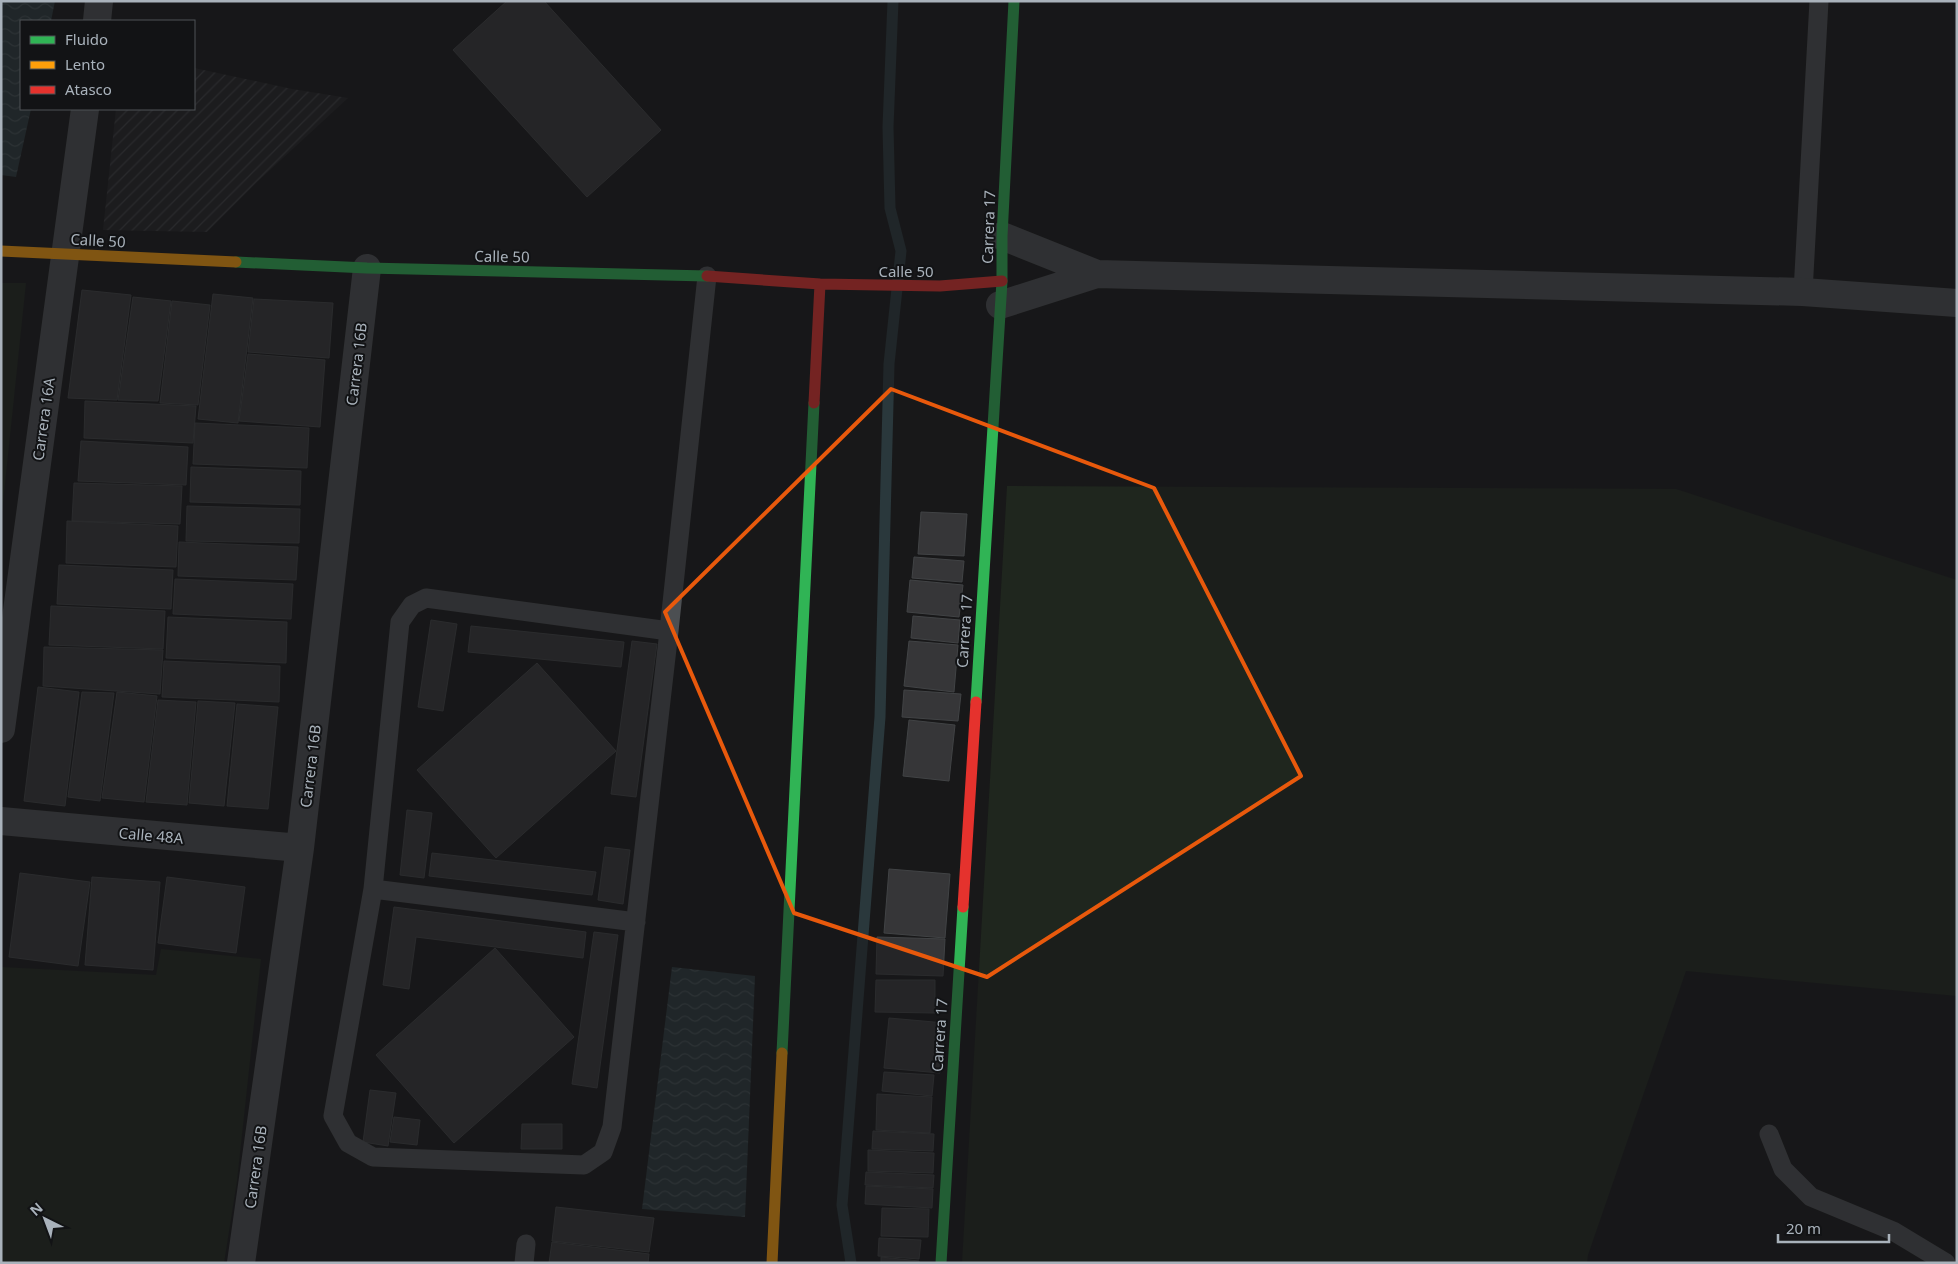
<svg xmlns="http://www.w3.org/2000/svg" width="1958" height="1264" viewBox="0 0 1958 1264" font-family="'Noto Sans',sans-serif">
<defs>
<pattern id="industrial-furrows" width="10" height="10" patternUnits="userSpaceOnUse" patternTransform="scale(1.25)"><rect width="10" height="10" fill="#222225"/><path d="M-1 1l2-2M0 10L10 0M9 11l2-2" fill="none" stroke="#3f4043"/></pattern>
<pattern id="water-waves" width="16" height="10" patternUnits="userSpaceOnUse" patternTransform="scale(1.25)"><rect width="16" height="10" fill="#2a383c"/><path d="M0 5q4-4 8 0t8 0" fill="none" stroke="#465256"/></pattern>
</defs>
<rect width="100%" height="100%" fill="#181819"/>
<path fill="url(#industrial-furrows)" d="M 194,68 L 292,89 L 348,98 L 258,181 L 207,232 L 103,230 L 116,109 L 194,109 Z"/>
<path fill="#1f261e" d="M 1,283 L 26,283 L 1,522 Z
M 1007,486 L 1676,489 L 1957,580 L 1957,996 L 1686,971 L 1588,1255 L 1587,1263 L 962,1263 Z
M 161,949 L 261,959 L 237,1181 L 224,1263 L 1,1263 L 1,967 L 156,975 Z"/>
<path fill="url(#water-waves)" d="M 1,1 L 55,1 L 51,21 L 21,21 L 21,109 L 31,109 L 16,177 L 1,175 Z
M 672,967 L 755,976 L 745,1217 L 642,1209 Z"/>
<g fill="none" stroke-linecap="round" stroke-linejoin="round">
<path stroke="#2a383c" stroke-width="11" d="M 851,1263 L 842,1205 L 880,717 L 889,364 L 901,251 L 890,208 L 888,127 L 893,1"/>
</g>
<path fill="#363638" stroke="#414345" d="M 507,1 L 544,1 L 661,130 L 587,197 L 453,50 Z
M 82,290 L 131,295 L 117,400 L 68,398 Z
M 213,294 L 253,298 L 238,423 L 198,419 Z
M 133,297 L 171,301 L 158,401 L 118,400 Z
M 254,299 L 333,303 L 329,358 L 248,352 Z
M 172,301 L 210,305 L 198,405 L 160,403 Z
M 248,354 L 325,360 L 320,427 L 239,421 Z
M 85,401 L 196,406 L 193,443 L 84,438 Z
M 195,423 L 309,428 L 307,468 L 193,464 Z
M 81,441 L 188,447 L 186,485 L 78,481 Z
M 191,467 L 301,471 L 300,505 L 190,502 Z
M 74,483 L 182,486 L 180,524 L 72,521 Z
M 187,506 L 300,509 L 299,543 L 186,541 Z
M 921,512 L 967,514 L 964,556 L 918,554 Z
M 67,521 L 178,526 L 176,567 L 66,563 Z
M 179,542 L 298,547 L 296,580 L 178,576 Z
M 914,557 L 964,561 L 962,582 L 912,578 Z
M 59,565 L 173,570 L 171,609 L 57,604 Z
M 175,579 L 293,584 L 291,619 L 173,614 Z
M 910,580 L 963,585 L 959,617 L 907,612 Z
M 51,606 L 165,611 L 163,649 L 49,645 Z
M 913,616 L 960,620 L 958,643 L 911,638 Z
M 168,617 L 287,622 L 286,663 L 166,658 Z
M 431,620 L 457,624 L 443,711 L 418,707 Z
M 471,626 L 624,642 L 621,667 L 468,652 Z
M 632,641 L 657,644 L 636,797 L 611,794 Z
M 909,641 L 958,645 L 954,692 L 904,686 Z
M 44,647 L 163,650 L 160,694 L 43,686 Z
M 164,661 L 280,666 L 279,702 L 162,697 Z
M 537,663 L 616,751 L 496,858 L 417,770 Z
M 38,687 L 79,692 L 65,806 L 24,801 Z
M 904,690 L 961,694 L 958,721 L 902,717 Z
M 82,692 L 114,693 L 100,801 L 68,797 Z
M 117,692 L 157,696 L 144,802 L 102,798 Z
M 158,700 L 196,702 L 187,805 L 146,802 Z
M 198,701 L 235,703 L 224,806 L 189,803 Z
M 237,704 L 278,707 L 268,809 L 227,806 Z
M 909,720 L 955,725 L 949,781 L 903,776 Z
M 407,810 L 432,813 L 424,878 L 400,875 Z
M 605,847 L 630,850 L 623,904 L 598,900 Z
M 432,853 L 596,872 L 592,895 L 429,876 Z
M 889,869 L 950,874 L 945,938 L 884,933 Z
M 20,873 L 90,882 L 78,966 L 9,957 Z
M 92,877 L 160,882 L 153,970 L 85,965 Z
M 167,877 L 245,887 L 236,953 L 158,943 Z
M 394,907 L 586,932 L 583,958 L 416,937 L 409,989 L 383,985 Z
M 594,932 L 618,935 L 597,1088 L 572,1084 Z
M 877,937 L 945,939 L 943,976 L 876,974 Z
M 495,948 L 574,1037 L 454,1143 L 376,1055 Z
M 876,980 L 935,980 L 935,1013 L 875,1012 Z
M 889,1018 L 945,1023 L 940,1073 L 884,1068 Z
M 884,1072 L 934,1075 L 932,1096 L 882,1091 Z
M 370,1090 L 396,1093 L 388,1146 L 363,1142 Z
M 877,1094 L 932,1097 L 930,1133 L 876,1130 Z
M 394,1117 L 420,1120 L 417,1145 L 390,1142 Z
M 522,1124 L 562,1124 L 562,1149 L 521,1149 Z
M 873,1131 L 934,1134 L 933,1151 L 872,1149 Z
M 868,1150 L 934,1153 L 933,1173 L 868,1171 Z
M 866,1172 L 934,1175 L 933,1188 L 865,1185 Z
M 866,1186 L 933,1189 L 932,1208 L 865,1204 Z
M 556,1207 L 654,1218 L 649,1252 L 552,1241 Z
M 882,1208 L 929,1209 L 928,1237 L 881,1236 Z
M 879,1238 L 921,1240 L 919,1259 L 878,1256 Z
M 552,1242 L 649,1254 L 648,1263 L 549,1263 Z
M 881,1257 L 919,1261 L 919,1263 L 881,1263 Z"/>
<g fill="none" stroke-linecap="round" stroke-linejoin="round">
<path stroke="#4c4f52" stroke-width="19" d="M 1803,292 L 1819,1
M 669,631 L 426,598 L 412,605 L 400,622 L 373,889 L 333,1116 L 348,1143 L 373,1157 L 584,1165 L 603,1152 L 612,1127 L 669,631 L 707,276
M 373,889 L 636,922
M 1769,1134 L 1783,1169 L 1811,1197 L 1893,1231 L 1946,1263
M 524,1263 L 526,1244"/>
<path stroke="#4c4f52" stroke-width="28" d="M 97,21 L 99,1
M 1002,236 L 1097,274
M 1000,305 L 1097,274 L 1803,292 L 1957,303
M 1,729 L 85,109
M 1,821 L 300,848
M 241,1263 L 300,848 L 367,268"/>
<path stroke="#30b455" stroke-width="11" d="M 236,262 L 367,268 L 707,276
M 976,702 L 1002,281 L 1002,236 L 1014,1
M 782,1053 L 814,403
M 941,1263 L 963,907"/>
<path stroke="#ff9f0a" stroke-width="11" d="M 1,251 L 236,262
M 772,1263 L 782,1053"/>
<path stroke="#e5322d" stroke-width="11" d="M 707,276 L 820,284 L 940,286 L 1002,281
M 814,403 L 820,284
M 963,907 L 976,702"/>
</g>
<path d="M0 0H1958V1264H0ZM 891,389 L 1154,488 L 1301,776 L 987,977 L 794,913 L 665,612 Z" fill="#181819" fill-opacity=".55" fill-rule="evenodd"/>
<path fill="none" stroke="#e8590c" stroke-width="4" stroke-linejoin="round" d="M 891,389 L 1154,488 L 1301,776 L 987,977 L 794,913 L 665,612 Z"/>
<g text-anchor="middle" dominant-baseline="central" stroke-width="4" stroke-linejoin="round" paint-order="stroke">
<g font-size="15" fill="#a9b2bb" stroke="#121315">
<text transform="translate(988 227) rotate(-88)">Carrera 17</text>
<text transform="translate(98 240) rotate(3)">Calle 50</text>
<text transform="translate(502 256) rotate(1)">Calle 50</text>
<text x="906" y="271">Calle 50</text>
<text transform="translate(356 364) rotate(-83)">Carrera 16B</text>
<text transform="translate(43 419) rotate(-82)">Carrera 16A</text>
<text transform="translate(964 631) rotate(-86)">Carrera 17</text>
<text transform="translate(310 766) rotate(-83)">Carrera 16B</text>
<text transform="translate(151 835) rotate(5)">Calle 48A</text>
<text transform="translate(939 1035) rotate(-86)">Carrera 17</text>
<text transform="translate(255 1167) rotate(-82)">Carrera 16B</text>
</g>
</g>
<rect width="1958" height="1264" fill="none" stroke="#a9b2bb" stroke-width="5"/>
<rect x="20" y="20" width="175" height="90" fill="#121315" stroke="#4e5357"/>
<rect x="30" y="36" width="25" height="8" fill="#30b455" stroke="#4e5357"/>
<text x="65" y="45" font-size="15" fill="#a9b2bb">Fluido</text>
<rect x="30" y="61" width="25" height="8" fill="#ff9f0a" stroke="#4e5357"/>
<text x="65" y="70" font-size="15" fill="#a9b2bb">Lento</text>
<rect x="30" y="86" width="25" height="8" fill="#e5322d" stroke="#4e5357"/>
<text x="65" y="95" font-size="15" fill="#a9b2bb">Atasco</text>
<g transform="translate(45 1219) rotate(318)" stroke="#121315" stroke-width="4" paint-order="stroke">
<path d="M0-4L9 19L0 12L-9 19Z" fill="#a9b2bb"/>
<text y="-8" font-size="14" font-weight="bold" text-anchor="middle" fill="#a9b2bb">N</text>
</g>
<path d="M1778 1234v8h111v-8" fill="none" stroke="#a9b2bb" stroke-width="2.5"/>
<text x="1786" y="1234" font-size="15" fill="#a9b2bb" stroke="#121315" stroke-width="4" paint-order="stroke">20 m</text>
</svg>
